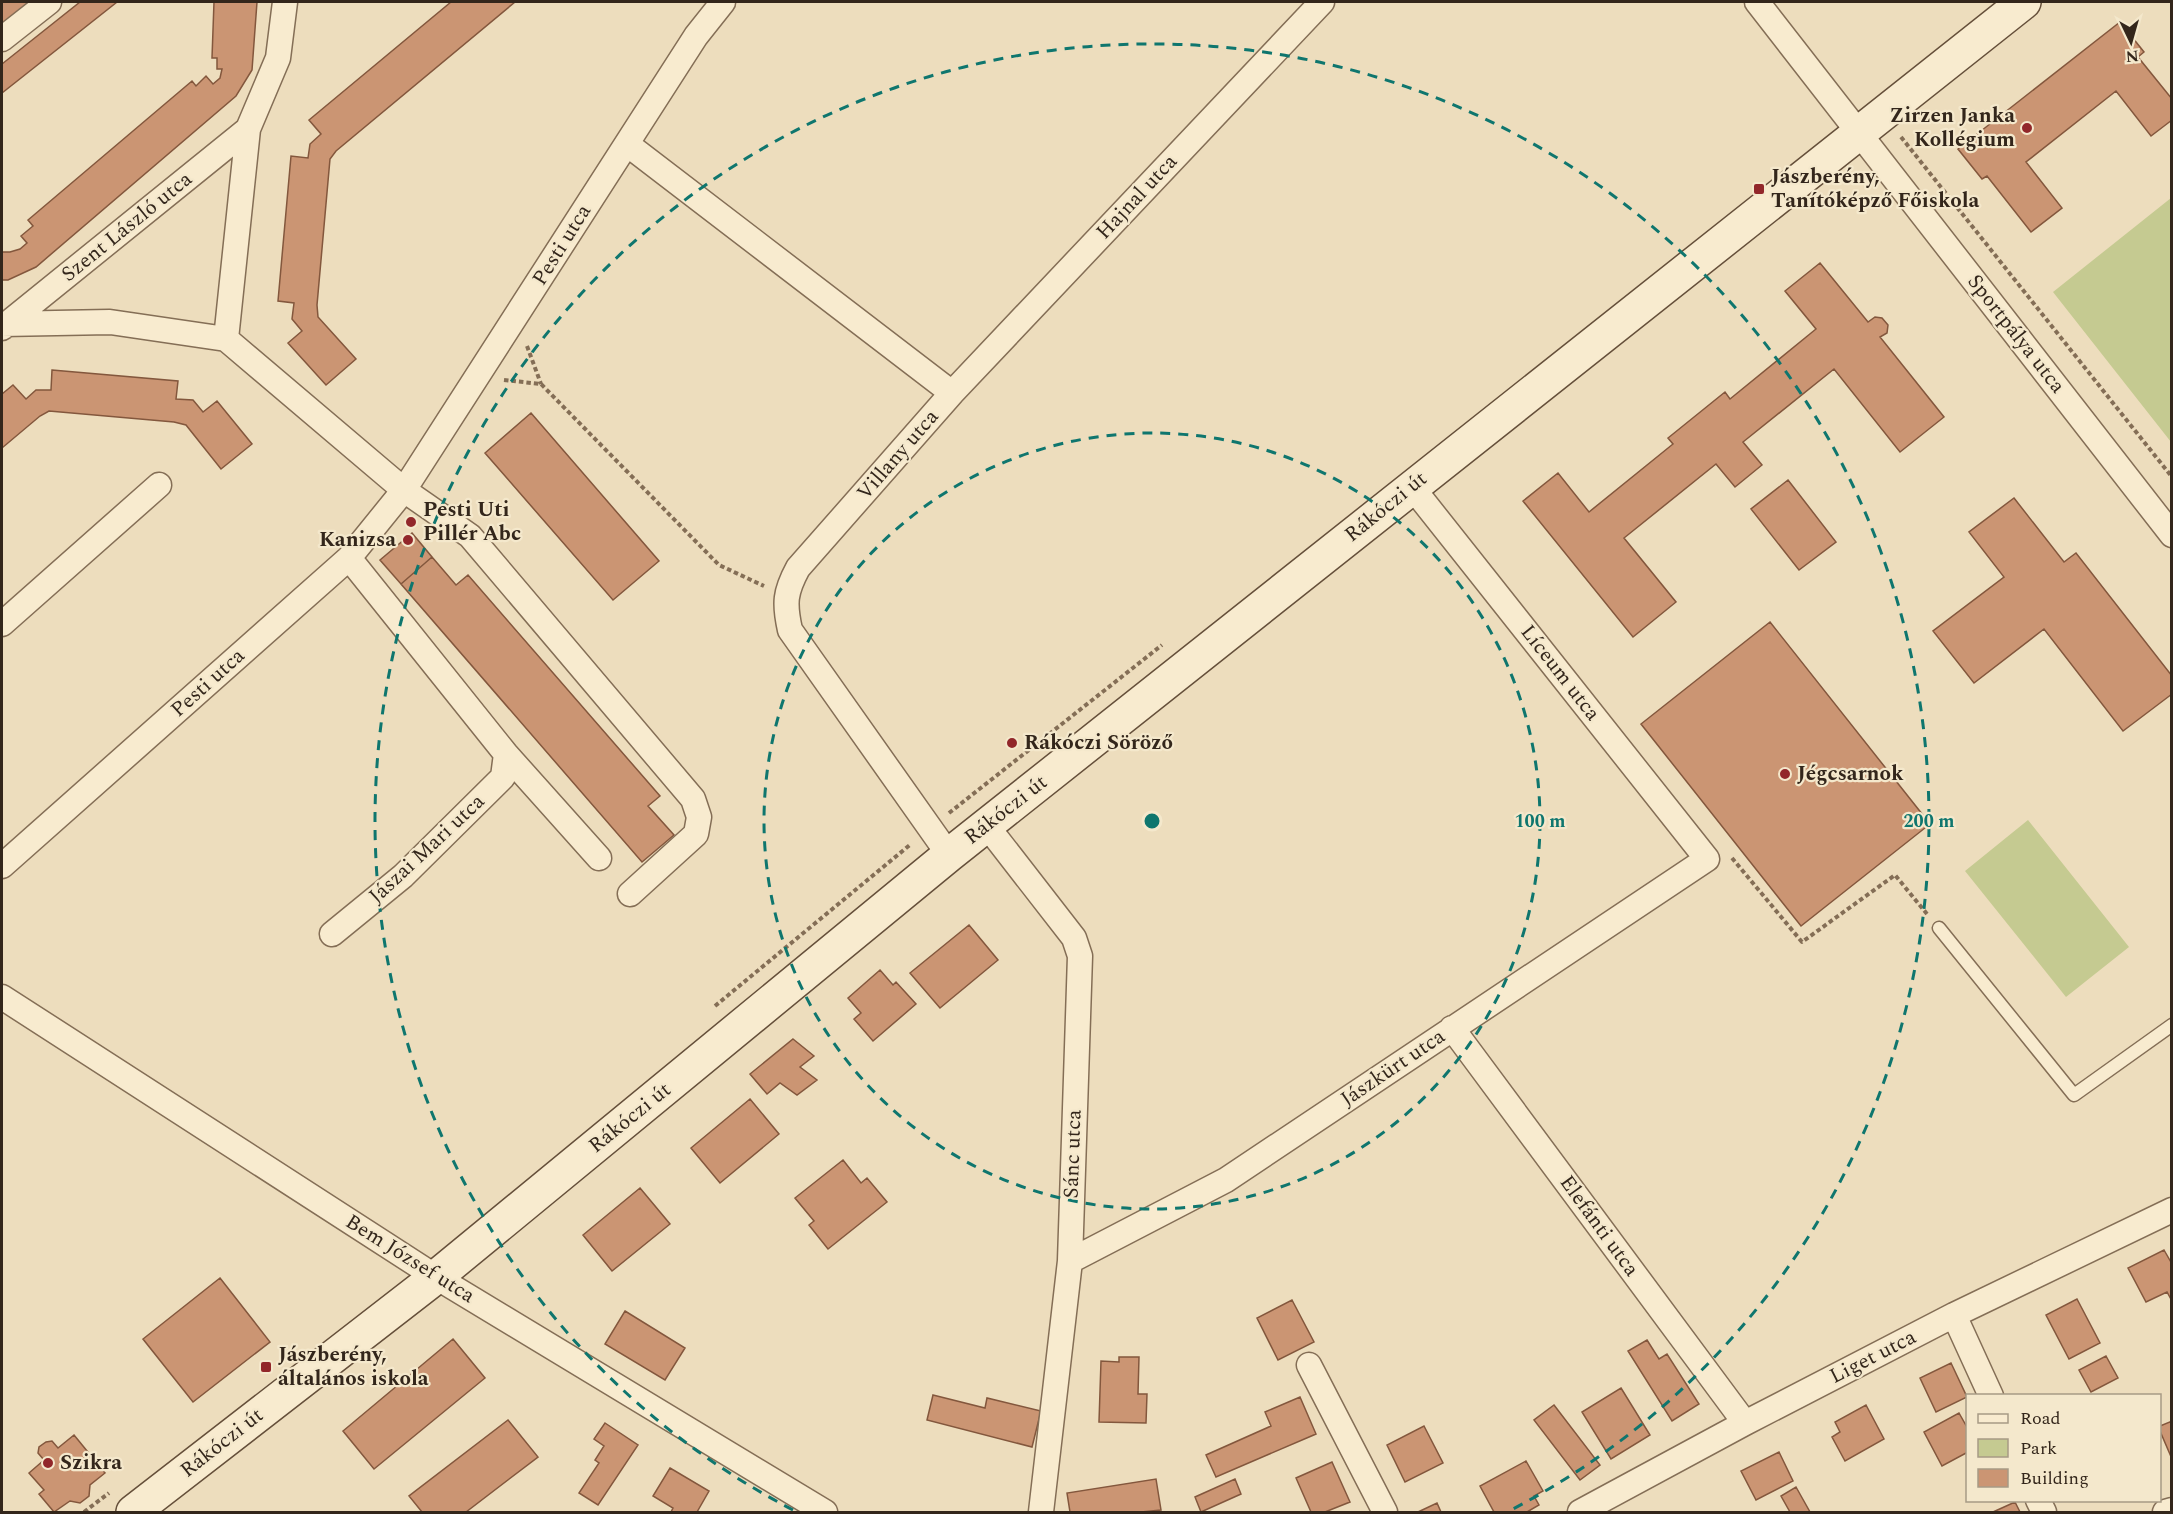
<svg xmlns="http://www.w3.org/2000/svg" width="2173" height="1514" viewBox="0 0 2173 1514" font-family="Spectral,serif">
<rect width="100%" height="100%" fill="#edddbd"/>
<path fill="#c5ca91" d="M 2171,198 L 2171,442 L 2053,292 Z
M 2028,820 L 2129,947 L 2066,997 L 1965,871 Z"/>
<path fill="#cb9573" stroke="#83573d" stroke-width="1.5" d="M 2,2 L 30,2 L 2,25 Z
M 80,2 L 117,2 L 2,93 L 2,64 Z
M 214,2 L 257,2 L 252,70 L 236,96 L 36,267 L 8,280 L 2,280 L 2,252 L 10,252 L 20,249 L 27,243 L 21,236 L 33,226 L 28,220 L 192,81 L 196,86 L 206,76 L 213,84 L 220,78 L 222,69 L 217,69 L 217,58 L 212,58 Z
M 451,2 L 515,2 L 336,151 L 330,159 L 317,305 L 318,317 L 356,359 L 326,385 L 288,343 L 302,331 L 292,319 L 294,303 L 278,301 L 291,156 L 308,158 L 310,144 L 321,134 L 309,120 Z
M 2120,22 L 2144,52 L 2138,57 L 2172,99 L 2172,120 L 2151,136 L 2116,91 L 2026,162 L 2062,208 L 2031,232 L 1987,176 L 1982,179 L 1958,149 Z
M 1820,263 L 1868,322 L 1875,317 L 1882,318 L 1888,325 L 1887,333 L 1880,337 L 1944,417 L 1900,452 L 1834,369 L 1743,442 L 1762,465 L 1735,487 L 1716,464 L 1624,538 L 1676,602 L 1633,637 L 1523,501 L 1558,473 L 1589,512 L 1673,444 L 1668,438 L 1725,392 L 1730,399 L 1816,329 L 1785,291 Z
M 52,370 L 178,381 L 176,399 L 193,400 L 203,412 L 217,401 L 252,444 L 221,469 L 186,425 L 174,422 L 49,411 L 40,416 L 2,448 L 2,394 L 13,385 L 26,399 L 36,390 L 51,390 Z
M 531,413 L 659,561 L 613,600 L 485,453 Z
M 1788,480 L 1836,542 L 1799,570 L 1751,509 Z
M 2014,498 L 2064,562 L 2076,553 L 2172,676 L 2172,694 L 2123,731 L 2044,629 L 1974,683 L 1933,631 L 2004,577 L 1969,532 Z
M 412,533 L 432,557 L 401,584 L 380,560 Z
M 432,557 L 456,585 L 468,575 L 660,796 L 648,806 L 674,835 L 642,862 L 401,584 Z
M 1770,622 L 1930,824 L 1801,926 L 1641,724 Z
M 969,925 L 998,960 L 940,1008 L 910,973 Z
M 880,970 L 893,985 L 896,982 L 916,1004 L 873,1041 L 854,1019 L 861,1013 L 848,998 Z
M 793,1039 L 814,1056 L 800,1067 L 817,1080 L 797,1095 L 780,1083 L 767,1094 L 750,1074 Z
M 750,1099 L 779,1134 L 720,1183 L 691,1148 Z
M 843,1160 L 861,1183 L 867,1178 L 887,1202 L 828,1249 L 809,1225 L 814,1221 L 795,1198 Z
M 640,1188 L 670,1224 L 612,1271 L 583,1235 Z
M 2164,1250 L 2172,1264 L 2172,1301 L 2167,1292 L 2146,1302 L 2128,1268 Z
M 220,1278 L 270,1342 L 193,1402 L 143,1339 Z
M 2077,1299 L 2100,1343 L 2069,1359 L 2046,1315 Z
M 1292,1300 L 1314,1342 L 1278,1360 L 1257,1318 Z
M 625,1311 L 685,1348 L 665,1380 L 605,1344 Z
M 453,1339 L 485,1378 L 374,1469 L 343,1431 Z
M 1647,1340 L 1659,1359 L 1667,1354 L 1699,1404 L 1672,1421 L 1628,1351 Z
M 2106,1356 L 2118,1378 L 2091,1392 L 2079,1370 Z
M 1119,1357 L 1139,1357 L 1138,1394 L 1147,1394 L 1146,1423 L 1099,1422 L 1101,1361 L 1119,1362 Z
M 1951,1363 L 1967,1397 L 1936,1412 L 1920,1378 Z
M 1621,1388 L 1650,1435 L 1611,1459 L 1582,1412 Z
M 933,1395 L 985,1408 L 987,1398 L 1041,1411 L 1032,1447 L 927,1420 Z
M 1300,1397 L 1316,1434 L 1216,1477 L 1206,1455 L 1271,1426 L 1265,1412 Z
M 1554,1405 L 1600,1465 L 1580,1480 L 1534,1420 Z
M 1866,1405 L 1884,1439 L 1845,1461 L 1832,1437 L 1840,1432 L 1835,1422 Z
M 1959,1413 L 1968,1429 L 1968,1452 L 1942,1466 L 1924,1432 Z
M 508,1420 L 538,1457 L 466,1512 L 422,1512 L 409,1496 Z
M 2172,1421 L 2172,1459 L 2160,1431 L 2160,1426 Z
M 605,1423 L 638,1445 L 598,1505 L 579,1493 L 599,1463 L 595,1460 L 604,1446 L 594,1439 Z
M 1424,1426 L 1443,1463 L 1405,1482 L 1387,1445 Z
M 74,1435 L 105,1473 L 90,1485 L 89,1496 L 80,1503 L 70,1501 L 54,1512 L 39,1494 L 44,1490 L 29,1473 L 44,1460 L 38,1453 L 39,1447 L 46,1442 L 52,1441 L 58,1448 Z
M 1779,1452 L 1793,1481 L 1756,1500 L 1741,1471 Z
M 1526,1461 L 1543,1491 L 1534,1496 L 1539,1505 L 1527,1512 L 1494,1512 L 1480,1486 Z
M 1332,1462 L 1350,1502 L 1325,1512 L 1311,1512 L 1296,1478 Z
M 670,1468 L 709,1491 L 697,1512 L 671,1512 L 673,1508 L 653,1496 Z
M 1156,1479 L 1161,1510 L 1141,1512 L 1070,1512 L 1067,1493 Z
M 1235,1479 L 1241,1494 L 1201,1512 L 1195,1497 Z
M 1796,1487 L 1810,1512 L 1790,1512 L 1781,1496 Z
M 2015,1502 L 2020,1512 L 1993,1512 Z
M 1437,1503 L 1441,1512 L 1418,1512 Z"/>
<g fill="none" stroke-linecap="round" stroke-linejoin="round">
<g stroke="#846e56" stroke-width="15">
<path id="lane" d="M 1939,928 L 2074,1095 L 2172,1025"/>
</g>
<g stroke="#846e56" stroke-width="27">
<path id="street" d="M 1757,2 L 2172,535
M 2,39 L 49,2
M 627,144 L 952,393
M 2,324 L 110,322 L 226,339 L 404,490 L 470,536 L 693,799 L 699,817 L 696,834 L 630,894
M 2,328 L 248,129 L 278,58 L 285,2
M 226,339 L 248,129
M 349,558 L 506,754 L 599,858
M 2,624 L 159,485
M 987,826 L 1074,938 L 1080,956 L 1070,1261 L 1041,1512
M 949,855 L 790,630 C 784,603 785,592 798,568 L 952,393 L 1322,2
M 2,866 L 349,558 L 404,490 L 696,36 L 723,2
M 332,934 L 403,876 L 503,777 L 506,754
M 2,997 L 436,1277 L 825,1512
M 1452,1028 L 1745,1423
M 1070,1261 L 1226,1180 L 1707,859 L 1412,487
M 1954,1315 L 1991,1396
M 1309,1365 L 1385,1512
M 2038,1500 L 2044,1512
M 1580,1512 L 1745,1423 L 1954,1315 L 2172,1210
M 2165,1512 L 2172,1510"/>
</g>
<g stroke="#654f3a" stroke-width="36">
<path id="secondary" d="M 133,1512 L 436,1277 L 949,855 L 2024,2"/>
</g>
<path stroke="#846e56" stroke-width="4" stroke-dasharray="4.5 3" stroke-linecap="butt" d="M 1901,137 L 2172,477
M 527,346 L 541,384
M 504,380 L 541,384 L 719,565 L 764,586
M 949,813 L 1162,645
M 1732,858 L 1802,942 L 1895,875 L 1927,914
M 715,1006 L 911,844
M 84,1512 L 109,1493"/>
<use href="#lane" stroke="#f8ebcf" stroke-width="12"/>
<use href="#street" stroke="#f8ebcf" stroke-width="24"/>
<use href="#secondary" stroke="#f8ebcf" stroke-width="33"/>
</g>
<g fill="none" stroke="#0f766e" stroke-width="3" stroke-dasharray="10 8">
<circle cx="1152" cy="821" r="388"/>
<path d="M793 1510A777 777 0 1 1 1511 1510"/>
</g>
<g fill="#92272a" stroke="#f4e8cc" stroke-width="2">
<circle cx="2027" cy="128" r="6"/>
<rect x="1753" y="183" width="12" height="12" rx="3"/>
<circle cx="411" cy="522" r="6"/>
<circle cx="408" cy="540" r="6"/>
<circle cx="1012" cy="743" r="6"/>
<circle cx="1785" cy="774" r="6"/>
<rect x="260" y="1361" width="12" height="12" rx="3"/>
<circle cx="48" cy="1463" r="6"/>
</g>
<g text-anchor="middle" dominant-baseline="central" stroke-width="4.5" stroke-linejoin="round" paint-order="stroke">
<g font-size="21" font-weight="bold" fill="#33261b" stroke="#f4e8cc" text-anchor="start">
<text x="2015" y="116" text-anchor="end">Zirzen Janka<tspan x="2015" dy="24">Kollégium</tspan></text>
<text x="1771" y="177">Jászberény,<tspan x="1771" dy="24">Tanítóképző Főiskola</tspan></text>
<text x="423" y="510">Pesti Uti<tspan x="423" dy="24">Pillér Abc</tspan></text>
<text x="396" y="540" text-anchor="end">Kanizsa</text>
<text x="1024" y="743">Rákóczi Söröző</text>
<text x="1797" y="774">Jégcsarnok</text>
<text x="278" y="1355">Jászberény,<tspan x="278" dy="24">általános iskola</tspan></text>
<text x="60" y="1463">Szikra</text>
</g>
<g font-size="21" fill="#33261b" stroke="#f4e8cc">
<text transform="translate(1137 197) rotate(-47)">Hajnal utca</text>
<text transform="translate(127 227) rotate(-39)">Szent László utca</text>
<text transform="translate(562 245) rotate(-58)">Pesti utca</text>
<text transform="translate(2016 334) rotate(52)">Sportpálya utca</text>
<text transform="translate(898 455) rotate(-49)">Villany utca</text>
<text transform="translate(1386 507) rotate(-39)">Rákóczi út</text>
<text transform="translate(1560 673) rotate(52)">Líceum utca</text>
<text transform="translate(208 683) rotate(-42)">Pesti utca</text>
<text transform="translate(1006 810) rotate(-38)">Rákóczi út</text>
<text transform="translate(427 849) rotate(-43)">Jászai Mari utca</text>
<text transform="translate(1393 1068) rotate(-34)">Jászkürt utca</text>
<text transform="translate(630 1118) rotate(-39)">Rákóczi út</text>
<text transform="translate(1073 1154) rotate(-88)">Sánc utca</text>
<text transform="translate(1599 1226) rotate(54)">Elefánti utca</text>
<text transform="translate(410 1259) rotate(32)">Bem József utca</text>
<text transform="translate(1873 1357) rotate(-27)">Liget utca</text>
<text transform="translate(222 1443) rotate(-38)">Rákóczi út</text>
</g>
</g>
<circle cx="1152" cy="821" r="9" fill="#0f766e" stroke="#f4e8cc" stroke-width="3"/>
<g font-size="18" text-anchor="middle" font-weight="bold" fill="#0f766e" stroke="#f4e8cc" stroke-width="4.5" stroke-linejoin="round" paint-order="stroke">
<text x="1540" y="827">100 m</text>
<text x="1929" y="827">200 m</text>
</g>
<rect width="2173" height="1514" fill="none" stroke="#33261b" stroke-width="6"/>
<rect x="1966" y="1394" width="195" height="108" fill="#f4e8cc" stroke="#a79a85" stroke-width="1.5"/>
<rect x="1978" y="1414" width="30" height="9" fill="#f8ebcf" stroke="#a79a85" stroke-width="1.5"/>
<text x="2020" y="1424" font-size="18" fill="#33261b">Road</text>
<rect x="1978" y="1439" width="30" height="18" fill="#c5ca91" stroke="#a79a85" stroke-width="1.5"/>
<text x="2020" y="1454" font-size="18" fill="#33261b">Park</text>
<rect x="1978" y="1469" width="30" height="18" fill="#cb9573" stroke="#a79a85" stroke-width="1.5"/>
<text x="2020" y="1484" font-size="18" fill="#33261b">Building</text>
<g transform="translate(2131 42) rotate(175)" stroke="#f4e8cc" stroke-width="4.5" paint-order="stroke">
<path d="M0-4.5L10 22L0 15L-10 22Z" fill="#33261b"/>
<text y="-9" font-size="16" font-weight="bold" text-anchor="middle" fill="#33261b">N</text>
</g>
</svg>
